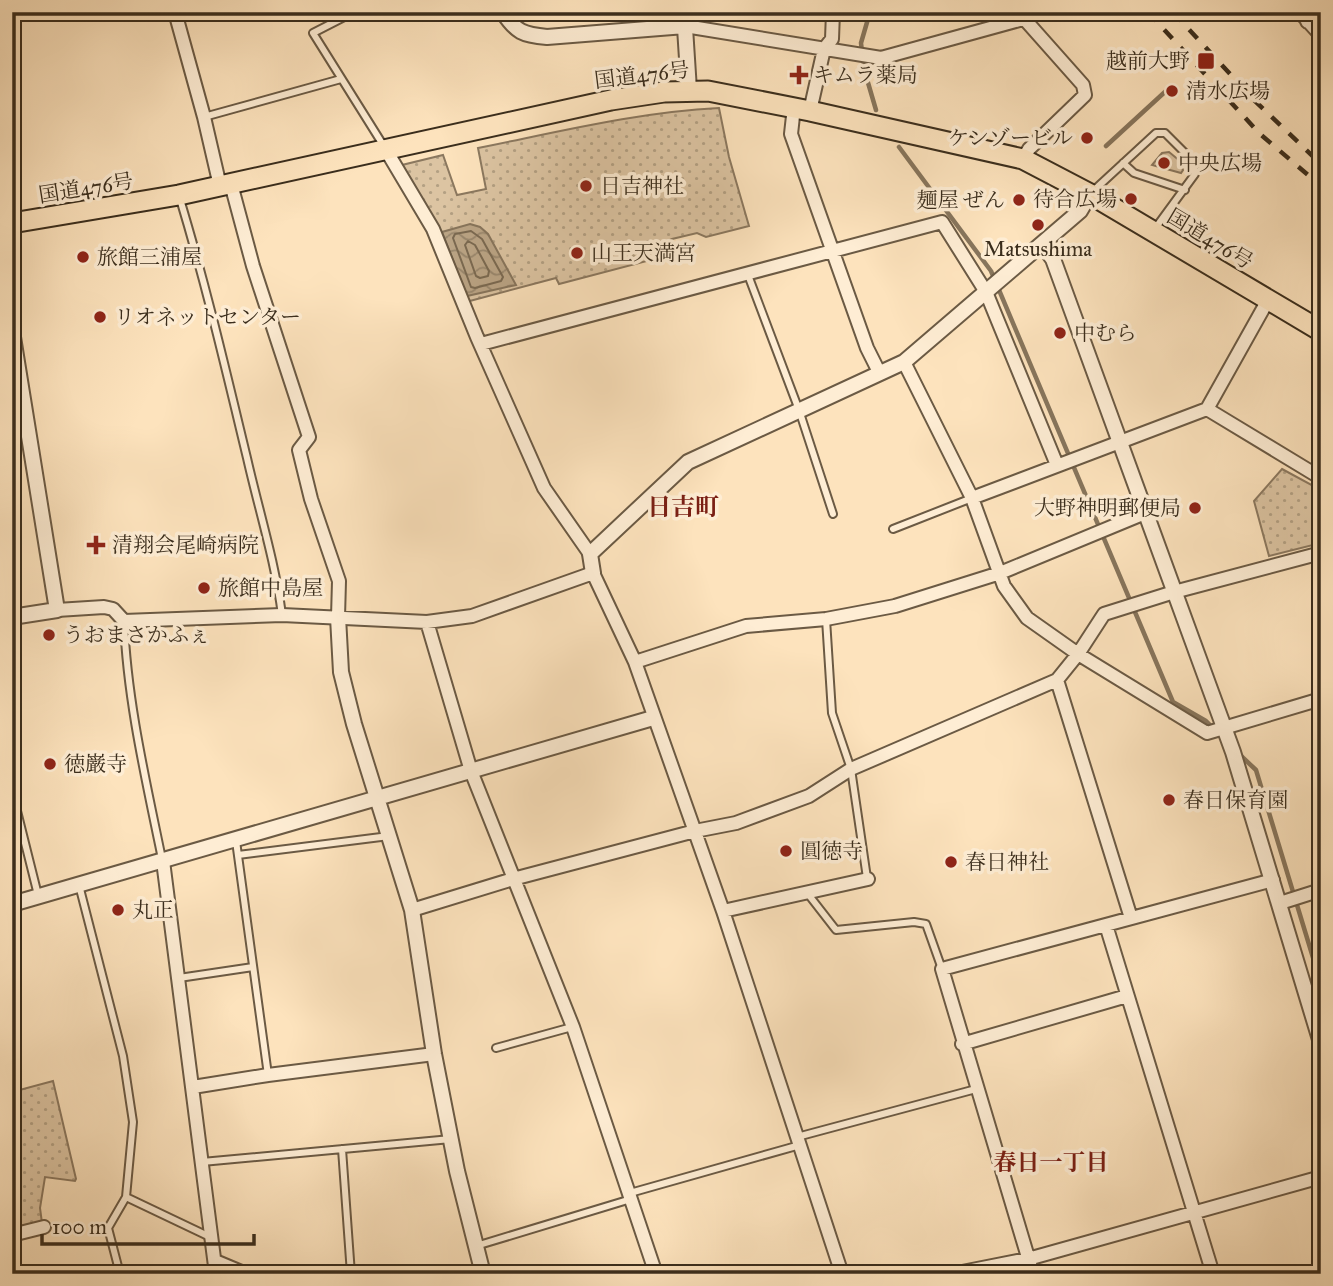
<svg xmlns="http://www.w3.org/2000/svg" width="1333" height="1286" viewBox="0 0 1333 1286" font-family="'IM FELL Great Primer','Noto Serif JP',serif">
<defs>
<pattern id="park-dots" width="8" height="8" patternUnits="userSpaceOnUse" patternTransform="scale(1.75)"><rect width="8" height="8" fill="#dcc4a2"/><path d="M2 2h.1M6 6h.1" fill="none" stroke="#b3a083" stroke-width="1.8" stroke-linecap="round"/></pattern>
<pattern id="water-waves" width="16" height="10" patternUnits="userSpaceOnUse" patternTransform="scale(1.75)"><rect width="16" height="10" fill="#bba586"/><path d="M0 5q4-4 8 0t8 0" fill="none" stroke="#99876d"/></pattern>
</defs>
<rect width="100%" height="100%" fill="#fde3bd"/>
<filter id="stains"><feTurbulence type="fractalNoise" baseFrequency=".00286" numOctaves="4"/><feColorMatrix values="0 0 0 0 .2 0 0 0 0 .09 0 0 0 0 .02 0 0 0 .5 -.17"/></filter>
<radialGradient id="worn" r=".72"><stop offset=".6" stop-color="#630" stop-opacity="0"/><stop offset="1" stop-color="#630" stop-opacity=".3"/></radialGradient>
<path fill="#dcc4a2" stroke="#8b785f" stroke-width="2" d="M 1169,152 L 1180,161 L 1183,170 L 1181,173 L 1152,165 L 1162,153 Z"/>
<path fill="url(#park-dots)" stroke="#8b785f" stroke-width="2" d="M 719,108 L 729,157 L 749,226 L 706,237 L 697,233 L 672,239 L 653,248 L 647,261 L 559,284 L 556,278 L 466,302 L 402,165 L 443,155 L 457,195 L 486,189 L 478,148 C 558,132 638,112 719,108 Z
M 1282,469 L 1321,490 L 1321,543 L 1269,556 L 1254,501 Z
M 53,1081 L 76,1179 L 75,1181 L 45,1177 L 40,1208 L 42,1223 L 12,1227 L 12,1092 Z"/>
<path fill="url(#water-waves)" stroke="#87755c" stroke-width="2" d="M 470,224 L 480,227 L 488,234 L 516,285 L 467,296 L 442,232 Z"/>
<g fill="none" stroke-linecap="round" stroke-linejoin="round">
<path stroke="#7a6951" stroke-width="2" d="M 471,231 L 482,239 L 503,277 L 501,281 L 475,288 L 471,287 L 453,238 L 455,234 Z
M 468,241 L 475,245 L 489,271 L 488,276 L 480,278 L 476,276 L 465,245 Z"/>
<path stroke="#87755c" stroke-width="4.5" d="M 870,12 L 861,43 L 864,69 L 876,110
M 1106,146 L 1167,90 L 1173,89
M 899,147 L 991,271 L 1173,702 L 1206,721 L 1215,730
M 1238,753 L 1256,770 L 1321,984"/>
<g stroke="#6b5a44" stroke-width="10">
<path id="service" d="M 354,12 L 313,33 L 385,148
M 204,117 L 341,79
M 1123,163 L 1134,173 L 1185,190
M 1092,192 L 1156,133 L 1165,133 L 1193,161 L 1195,174 L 1154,230
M 180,199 C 206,285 226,371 247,458 C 259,511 275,561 282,615
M 748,275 L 799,410 L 833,514
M 893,529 L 972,498
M 826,619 L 832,713 L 851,769 L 867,878
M 124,621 C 127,700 146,781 162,859
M 12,791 L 38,895
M 236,841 L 268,1075
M 238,855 L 389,836
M 79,885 L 123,1056 L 133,1122 L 126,1197 L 108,1228 L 120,1274
M 808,894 L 836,930 L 914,922 L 926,924 L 942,969
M 179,978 L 253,967
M 496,1048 L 572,1027
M 797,1137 L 976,1089
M 342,1149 L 351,1274
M 202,1162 L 451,1139
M 630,1193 L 800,1145
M 126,1197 L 210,1237
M 476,1246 L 631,1199"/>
</g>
<g stroke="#6b5a44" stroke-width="16">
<path id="minor" d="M 175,12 L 204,117 L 220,186
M 1020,14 L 1083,85 L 1085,95 L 1029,149 L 1023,159
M 685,26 L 881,58 L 1023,19
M 794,107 L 791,134 L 867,348 L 879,372
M 810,111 L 824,49 L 832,39 L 833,12
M 386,150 L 433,229 L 477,337 L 544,488 L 590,554
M 231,184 L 253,266 L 309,437 L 299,450 L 311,499 L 339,581 L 338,617
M 481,344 L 942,222 L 986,292 L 1057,465
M 904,362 L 972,498 L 1004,586 L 1027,618 L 1078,654 L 1207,733 L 1321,699
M 1207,409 L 1321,478
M 972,498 L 1207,409 L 1268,300
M 57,610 L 104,607 L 113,609 L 124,621 L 282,615 L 427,622 L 472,616 L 593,573 L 635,662 L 723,911 L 842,1274
M 427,622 L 471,771 L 573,1027 L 656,1274
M 635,662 L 746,626 L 826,619 L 895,606 L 1000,573 L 1145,513
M 1057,680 L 1131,918
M 163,861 L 216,1274
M 1280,903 L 1321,890
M 412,910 L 513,879 L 695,831 L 736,823 L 809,796 L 851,769 L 1057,680 L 1078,654 L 1104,614 L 1174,592 L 1321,553
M 723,911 L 868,879
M 1106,925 L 1213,1274
M 962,1044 L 1127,996
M 193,1087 L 268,1075 L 434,1054
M 12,1235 L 44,1227
M 215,1261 L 246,1274
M 952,1274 L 1028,1259 L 1321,1177
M 1033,1274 L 942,969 L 1273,880"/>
</g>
<g stroke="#6b5a44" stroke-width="18">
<path id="tertiary" d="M 503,12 C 516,32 523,35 547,37 L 685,26
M 684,12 L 689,90
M 1301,12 L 1321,34
M 1308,21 L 1319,12
M 1042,244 L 1053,259 L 1233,752 L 1321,1043
M 12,331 L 57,610 L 12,617
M 593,573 L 590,554 L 688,462 L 904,362 L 1080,211 L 1090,194
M 338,617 L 341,672 L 354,724 L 412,910 L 434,1054 L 457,1171 L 483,1274
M 12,904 L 653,718"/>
</g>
<g stroke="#3a2d1c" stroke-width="23">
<path id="trunk" d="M 12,223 L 179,195 L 611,100 L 664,92 L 708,91 L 810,111 L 1023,159 L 1090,194 L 1321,331"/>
</g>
<use href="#service" stroke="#feedd4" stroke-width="6"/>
<use href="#minor" stroke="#feedd4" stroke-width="12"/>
<use href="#tertiary" stroke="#feedd4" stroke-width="14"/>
<use href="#trunk" stroke="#fde3bd" stroke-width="19"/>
<path stroke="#3a2d1c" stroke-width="4.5" stroke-dasharray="12 12" stroke-linecap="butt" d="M 1148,12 L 1260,134 L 1321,186
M 1173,12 L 1254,100 L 1321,164"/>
</g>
<g fill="#8f2418" stroke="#feedd4" stroke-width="2.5">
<rect x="1197" y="52" width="18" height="18" rx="3.5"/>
<path d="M795.5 64.5h7v7h7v7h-7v7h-7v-7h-7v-7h7z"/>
<circle cx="1172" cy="91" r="7"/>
<circle cx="1087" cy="138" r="7"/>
<circle cx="1164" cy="163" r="7"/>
<circle cx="586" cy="186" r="7"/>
<circle cx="1131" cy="199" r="7"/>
<circle cx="1019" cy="200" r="7"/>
<circle cx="1038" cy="225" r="7"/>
<circle cx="577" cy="253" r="7"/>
<circle cx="83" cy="257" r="7"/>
<circle cx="100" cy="317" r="7"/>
<circle cx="1060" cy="333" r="7"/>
<circle cx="1195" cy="508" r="7"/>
<path d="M92.5 534.5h7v7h7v7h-7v7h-7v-7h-7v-7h7z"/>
<circle cx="204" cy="588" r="7"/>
<circle cx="49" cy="635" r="7"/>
<circle cx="50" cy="764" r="7"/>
<circle cx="1169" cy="800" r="7"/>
<circle cx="786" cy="851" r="7"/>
<circle cx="951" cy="862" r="7"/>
<circle cx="118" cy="910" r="7"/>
</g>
<g text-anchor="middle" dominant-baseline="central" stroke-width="7" stroke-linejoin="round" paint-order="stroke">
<g font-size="21" fill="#3a2d1c" stroke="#feedd4" text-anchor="start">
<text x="1190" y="61" text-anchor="end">越前大野</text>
<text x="813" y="75">キムラ薬局</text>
<text x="1186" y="91">清水広場</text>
<text x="1073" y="138" text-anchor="end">ケンゾービル</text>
<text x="1178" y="163">中央広場</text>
<text x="600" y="186">日吉神社</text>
<text x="1117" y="199" text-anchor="end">待合広場</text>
<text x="1005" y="200" text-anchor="end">麺屋 ぜん</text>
<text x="1038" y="249" text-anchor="middle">Matsushima</text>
<text x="591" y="253">山王天満宮</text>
<text x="97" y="257">旅館三浦屋</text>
<text x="114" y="317">リオネットセンター</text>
<text x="1074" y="333">中むら</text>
<text x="1181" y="508" text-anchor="end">大野神明郵便局</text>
<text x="112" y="545">清翔会尾崎病院</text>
<text x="218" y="588">旅館中島屋</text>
<text x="63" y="635">うおまさかふぇ</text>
<text x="64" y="764">徳巌寺</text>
<text x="1183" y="800">春日保育園</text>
<text x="800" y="851">圓徳寺</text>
<text x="965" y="862">春日神社</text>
<text x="132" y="910">丸正</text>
</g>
<g font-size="21" fill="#3a2d1c" stroke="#feedd4">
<text transform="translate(642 75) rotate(-7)">国道476号</text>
<text transform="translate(86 188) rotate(-9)">国道476号</text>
<text transform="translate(1210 239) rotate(31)">国道476号</text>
</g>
<g font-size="23" font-weight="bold" fill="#7a1f14" stroke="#feedd4">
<text x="1051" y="1162">春日一丁目</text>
</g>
<g font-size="24" font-weight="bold" fill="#7a1f14" stroke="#feedd4">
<text x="683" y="507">日吉町</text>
</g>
</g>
<rect width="1333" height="1286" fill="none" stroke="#fde3bd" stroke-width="42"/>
<rect x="14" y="14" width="1305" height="1258" fill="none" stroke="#3a2d1c" stroke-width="3.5"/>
<rect x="21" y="21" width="1291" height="1244" fill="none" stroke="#3a2d1c" stroke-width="2"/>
<path d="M42 1234v10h212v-10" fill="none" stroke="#3a2d1c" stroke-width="3.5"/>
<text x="52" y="1234" font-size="21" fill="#3a2d1c" stroke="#feedd4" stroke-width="5" paint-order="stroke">100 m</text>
<rect width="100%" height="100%" filter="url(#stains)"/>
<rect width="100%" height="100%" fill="url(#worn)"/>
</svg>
